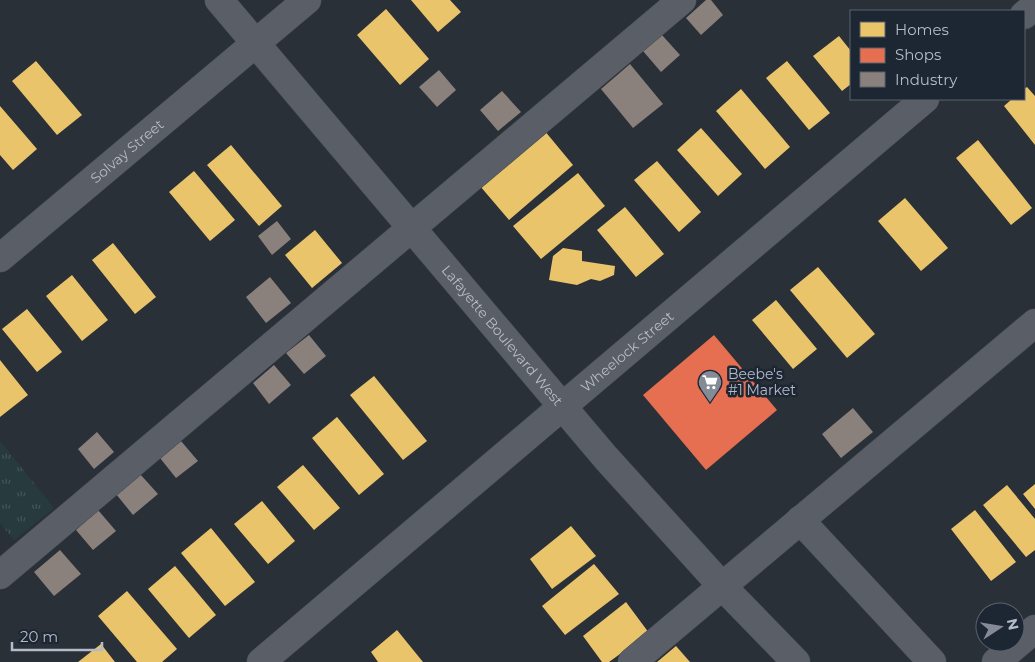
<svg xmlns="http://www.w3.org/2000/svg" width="1035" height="662" viewBox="0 0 1035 662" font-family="Montserrat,sans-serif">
<defs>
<pattern id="grass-tufts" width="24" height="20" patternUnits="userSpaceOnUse" patternTransform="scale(1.25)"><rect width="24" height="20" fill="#273a3e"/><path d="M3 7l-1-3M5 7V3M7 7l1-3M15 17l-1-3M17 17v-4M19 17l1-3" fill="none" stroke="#445559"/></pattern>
</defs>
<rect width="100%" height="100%" fill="#2a3038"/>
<path fill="url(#grass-tufts)" d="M 0,441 L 54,508 L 14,540 L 0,523 Z"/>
<path fill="#e9c46a" d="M 411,0 L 450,0 L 461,12 L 438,32 Z
M 386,9 L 429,59 L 400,85 L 357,35 Z
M 839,36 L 851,51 L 851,84 L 842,91 L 813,56 Z
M 36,61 L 82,115 L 57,135 L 12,81 Z
M 787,61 L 830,113 L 809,130 L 766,78 Z
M 1027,87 L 1035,96 L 1035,145 L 1004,106 L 1012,99 L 1024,99 L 1024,89 Z
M 741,89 L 790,147 L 765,169 L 716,111 Z
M 0,106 L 37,149 L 13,170 L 0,155 Z
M 701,128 L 742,174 L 718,196 L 677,150 Z
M 544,130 L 573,165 L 509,220 L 480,186 Z
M 978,140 L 1032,208 L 1011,225 L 956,158 Z
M 231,145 L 282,206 L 259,226 L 207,165 Z
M 657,161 L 701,212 L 679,232 L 634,180 Z
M 194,171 L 235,220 L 210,241 L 169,192 Z
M 578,173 L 605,206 L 541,259 L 513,226 Z
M 905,198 L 948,248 L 921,271 L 878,221 Z
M 625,207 L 664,254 L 636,277 L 597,230 Z
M 315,230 L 342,263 L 312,288 L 285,255 Z
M 113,243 L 156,297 L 135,314 L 92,260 Z
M 563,248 L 582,251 L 582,261 L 615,266 L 614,275 L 600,281 L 591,279 L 577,285 L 549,280 L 553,256 Z
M 818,267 L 875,334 L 847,358 L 790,290 Z
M 72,275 L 108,320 L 82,341 L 46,296 Z
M 776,300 L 817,349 L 793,369 L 752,320 Z
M 27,309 L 62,352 L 37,372 L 2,329 Z
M 0,360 L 28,395 L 0,417 Z
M 374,376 L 427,441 L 403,460 L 350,395 Z
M 337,417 L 384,474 L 359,495 L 312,438 Z
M 303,465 L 340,508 L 314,530 L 277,487 Z
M 1035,484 L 1035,509 L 1023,494 Z
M 1007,485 L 1035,519 L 1035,550 L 1026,557 L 983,505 Z
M 262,501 L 295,541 L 268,564 L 234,524 Z
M 975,510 L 1016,562 L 991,581 L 951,529 Z
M 571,526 L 596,556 L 552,589 L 530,559 Z
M 211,528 L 255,582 L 225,606 L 181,553 Z
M 594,564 L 619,594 L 565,635 L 542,606 Z
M 175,566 L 216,615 L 189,638 L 148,589 Z
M 127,591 L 177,649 L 162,662 L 137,662 L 98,616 Z
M 626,602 L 649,633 L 609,662 L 602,662 L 583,636 Z
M 397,630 L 423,662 L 378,662 L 371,652 Z
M 101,644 L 115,662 L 78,662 Z
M 676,646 L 690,662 L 657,662 Z"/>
<path fill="#e76f51" d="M 714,335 L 777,410 L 706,470 L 643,395 Z"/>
<path fill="#8a817c" d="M 706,0 L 711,0 L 723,15 L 701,35 L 686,18 Z
M 662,35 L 680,55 L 661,72 L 643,51 Z
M 630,64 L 663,104 L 633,128 L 601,89 Z
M 439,70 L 456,90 L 437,107 L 419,87 Z
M 502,91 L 521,112 L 498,131 L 480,110 Z
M 277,221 L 291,239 L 272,255 L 258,236 Z
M 270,277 L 291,303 L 266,323 L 246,297 Z
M 309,335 L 326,356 L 304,374 L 286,353 Z
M 274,365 L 291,385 L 269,404 L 253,383 Z
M 853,408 L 873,432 L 841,458 L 822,434 Z
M 97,432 L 114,452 L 94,469 L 78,449 Z
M 181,441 L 198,461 L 176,478 L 160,458 Z
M 140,474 L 158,494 L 133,515 L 116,494 Z
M 98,510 L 116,531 L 93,550 L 76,530 Z
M 60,550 L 81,574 L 54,596 L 34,572 Z"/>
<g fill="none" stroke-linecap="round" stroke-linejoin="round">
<g stroke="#484c53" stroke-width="29">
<g id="minor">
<path id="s1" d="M 219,0 L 606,458 L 722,586 L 796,662"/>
<path d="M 1024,15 L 1035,6"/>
<path id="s2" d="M 0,258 L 307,0"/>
<path d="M 800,520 L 932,662"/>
<path d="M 0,575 L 682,0"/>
<path id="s3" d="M 261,662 L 925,99"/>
<path d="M 632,662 L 1035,323"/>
<path d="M 996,662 L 1035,629"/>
</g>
</g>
<use href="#minor" stroke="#5a5e66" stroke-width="28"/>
</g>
<defs>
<g id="supermarket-pin" transform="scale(1.25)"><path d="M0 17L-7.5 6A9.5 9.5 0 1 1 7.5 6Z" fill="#848b96" stroke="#1d2633"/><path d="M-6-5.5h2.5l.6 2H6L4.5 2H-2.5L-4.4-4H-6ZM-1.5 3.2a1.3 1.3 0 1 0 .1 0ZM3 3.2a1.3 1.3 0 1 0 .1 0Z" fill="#fff"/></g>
</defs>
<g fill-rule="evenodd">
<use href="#supermarket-pin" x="710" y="382"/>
</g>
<g text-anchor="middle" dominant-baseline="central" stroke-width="5" stroke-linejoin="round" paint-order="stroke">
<g font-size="14" fill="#b4bcc9" stroke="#1d2633">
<text stroke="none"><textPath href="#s2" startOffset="166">Solvay Street</textPath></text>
<text stroke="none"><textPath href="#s1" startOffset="439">Lafayette Boulevard West</textPath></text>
<text stroke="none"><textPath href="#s3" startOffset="480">Wheelock Street</textPath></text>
</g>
<g font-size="14" fill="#b4bcc9" stroke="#1d2633" text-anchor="start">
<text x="728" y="374">Beebe's<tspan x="728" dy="16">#1 Market</tspan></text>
</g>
</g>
<rect x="850" y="10" width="175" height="90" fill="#1d2633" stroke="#59626f"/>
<rect x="860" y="22" width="25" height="15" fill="#e9c46a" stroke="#59626f"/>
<text x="895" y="35" font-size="15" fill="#b4bcc9">Homes</text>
<rect x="860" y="48" width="25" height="15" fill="#e76f51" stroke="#59626f"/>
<text x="895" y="60" font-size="15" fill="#b4bcc9">Shops</text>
<rect x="860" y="72" width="25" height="15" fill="#8a817c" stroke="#59626f"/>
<text x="895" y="85" font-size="15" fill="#b4bcc9">Industry</text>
<g transform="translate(1000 627) rotate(78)"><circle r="24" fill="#1d2633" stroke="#59626f"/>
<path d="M0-4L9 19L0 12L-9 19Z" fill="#848b96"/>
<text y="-8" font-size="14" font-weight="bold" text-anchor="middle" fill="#b4bcc9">N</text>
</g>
<path d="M12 642v8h90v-8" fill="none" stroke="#b4bcc9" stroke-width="2.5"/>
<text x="20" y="642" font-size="15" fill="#b4bcc9" stroke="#1d2633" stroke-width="4" paint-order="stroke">20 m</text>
</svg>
